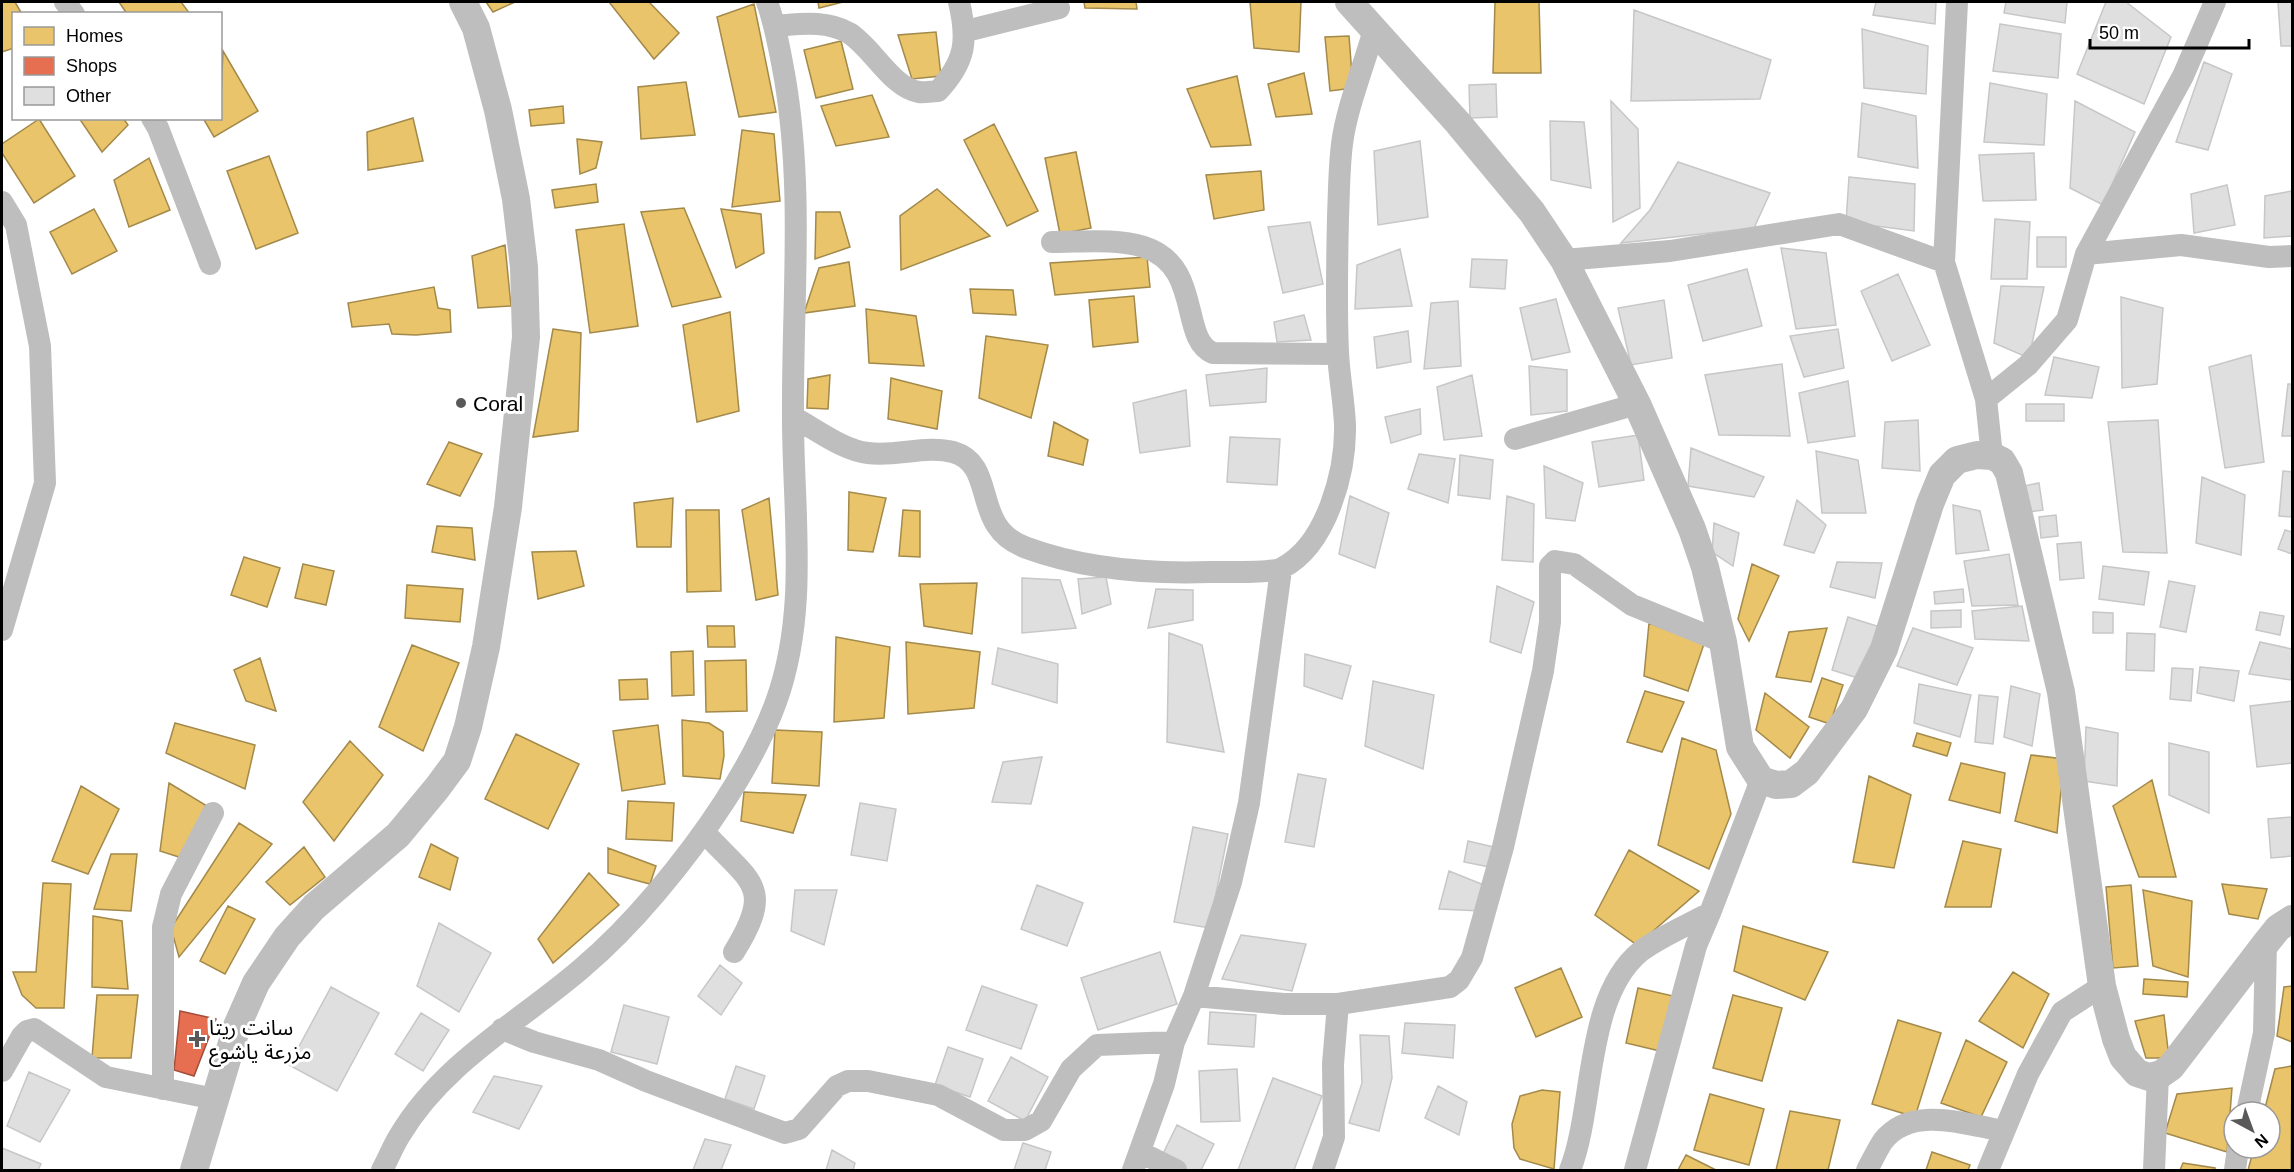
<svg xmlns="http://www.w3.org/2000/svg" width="2294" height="1172" viewBox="0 0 2294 1172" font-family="Arial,'Noto Sans Arabic',sans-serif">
<rect width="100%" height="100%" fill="#fff"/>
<path fill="#e9c46a" stroke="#a3894a" stroke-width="1.5" d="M 2,2 L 15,2 L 22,14 L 14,14 L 14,48 L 2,52 Z
M 119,2 L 181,2 L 190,14 L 127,14 Z
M 486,2 L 515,2 L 493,12 Z
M 609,2 L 649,2 L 679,33 L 654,59 Z
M 818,2 L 843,2 L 819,8 Z
M 1084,2 L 1136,2 L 1137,9 L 1085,8 Z
M 1250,2 L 1301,2 L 1299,52 L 1254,48 Z
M 1495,2 L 1539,2 L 1541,73 L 1493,73 Z
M 754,4 L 776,112 L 739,117 L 717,17 Z
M 936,32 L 941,76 L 912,79 L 898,35 Z
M 1349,36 L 1353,88 L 1330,91 L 1325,37 Z
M 841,41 L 853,89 L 816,98 L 804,50 Z
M 223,51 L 258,111 L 214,137 L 203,118 L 220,118 Z
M 1304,73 L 1312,114 L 1276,117 L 1268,84 Z
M 1237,76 L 1251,145 L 1211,147 L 1187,89 Z
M 686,82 L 695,135 L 641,139 L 638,87 Z
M 872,95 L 889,137 L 836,146 L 821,106 Z
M 563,106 L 564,123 L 531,126 L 529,110 Z
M 79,118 L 123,118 L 128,125 L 102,152 Z
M 413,118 L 423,161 L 368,170 L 367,132 Z
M 39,119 L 75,176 L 34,203 L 2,153 L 2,144 Z
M 994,124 L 1038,211 L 1007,226 L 964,140 Z
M 742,130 L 774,134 L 780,201 L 732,207 Z
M 577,139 L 602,142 L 596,168 L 580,174 Z
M 1076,152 L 1091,228 L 1060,234 L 1045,158 Z
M 269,156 L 298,233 L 256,249 L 227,171 Z
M 149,158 L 170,210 L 129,227 L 114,180 Z
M 1261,171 L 1264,210 L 1214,219 L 1206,175 Z
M 596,184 L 598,202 L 555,208 L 552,190 Z
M 937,189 L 990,236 L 901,270 L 900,216 Z
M 684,208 L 721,297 L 672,307 L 641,212 Z
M 94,209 L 117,251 L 72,274 L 50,232 Z
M 721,209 L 761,214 L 764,253 L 736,268 Z
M 816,212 L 840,212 L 850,247 L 815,259 Z
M 624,224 L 638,326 L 590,333 L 576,230 Z
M 505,245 L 511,306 L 478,308 L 472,256 Z
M 1147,257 L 1150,287 L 1055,295 L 1050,263 Z
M 849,262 L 855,306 L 804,313 L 819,268 Z
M 434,287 L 438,308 L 450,310 L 451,332 L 416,335 L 392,334 L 389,324 L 352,327 L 348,303 Z
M 970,289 L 1013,290 L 1016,315 L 973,313 Z
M 1134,296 L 1138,342 L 1093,347 L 1089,300 Z
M 866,309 L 916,316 L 924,366 L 869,363 Z
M 730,312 L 739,411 L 697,422 L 683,325 Z
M 553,329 L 581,333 L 578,431 L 533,437 Z
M 986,336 L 1048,345 L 1031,418 L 979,398 Z
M 830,375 L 828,409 L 807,408 L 808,379 Z
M 891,378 L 942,391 L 937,429 L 888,419 Z
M 1054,422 L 1088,440 L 1083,465 L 1048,456 Z
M 449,442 L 482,454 L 460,496 L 427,484 Z
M 849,492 L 886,498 L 873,552 L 848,550 Z
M 673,498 L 671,547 L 637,547 L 634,503 Z
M 769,498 L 778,595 L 756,600 L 742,510 Z
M 686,510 L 719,510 L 721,591 L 687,592 Z
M 903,510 L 920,511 L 920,557 L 899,556 Z
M 437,526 L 472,528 L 475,560 L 432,552 Z
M 576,551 L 584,586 L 538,599 L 532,552 Z
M 244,557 L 280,568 L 267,607 L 231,595 Z
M 303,564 L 334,571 L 326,605 L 295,598 Z
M 1752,564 L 1779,576 L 1749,641 L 1738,619 Z
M 977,583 L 972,634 L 924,626 L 920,584 Z
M 407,585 L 463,589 L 460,622 L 405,618 Z
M 1649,623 L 1704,644 L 1688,691 L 1644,676 Z
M 707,626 L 734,626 L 735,647 L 708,647 Z
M 1827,628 L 1811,682 L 1776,677 L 1789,632 Z
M 836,637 L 890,647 L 884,718 L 834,722 Z
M 906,642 L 980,652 L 974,708 L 908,714 Z
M 412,645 L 459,663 L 423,751 L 379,727 Z
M 693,651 L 694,695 L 672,696 L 671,652 Z
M 260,658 L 276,711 L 246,701 L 234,670 Z
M 746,660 L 747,711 L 706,712 L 705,661 Z
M 1822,678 L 1843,685 L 1830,724 L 1809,717 Z
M 647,679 L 648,699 L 620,700 L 619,680 Z
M 1645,691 L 1684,702 L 1662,752 L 1627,742 Z
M 1765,693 L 1809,727 L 1790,758 L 1756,730 Z
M 682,720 L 709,723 L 723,732 L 724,756 L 720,779 L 683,776 Z
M 175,723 L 255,745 L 245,789 L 166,753 Z
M 658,725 L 665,784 L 622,791 L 613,731 Z
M 775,730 L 822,732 L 819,786 L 772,783 Z
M 1917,733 L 1951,743 L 1947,756 L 1913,746 Z
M 516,734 L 579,764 L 548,829 L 485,799 Z
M 1682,738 L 1716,750 L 1731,814 L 1709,869 L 1658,845 Z
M 350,741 L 383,775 L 334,841 L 303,802 Z
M 2031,755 L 2064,759 L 2057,833 L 2015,821 Z
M 1961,763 L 2005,773 L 2000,813 L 1949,800 Z
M 1869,776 L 1911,795 L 1894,868 L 1853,862 Z
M 2152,780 L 2176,877 L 2139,877 L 2113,806 Z
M 169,783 L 207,806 L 182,858 L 160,851 Z
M 81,786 L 119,809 L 88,874 L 52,861 Z
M 744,792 L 806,795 L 793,833 L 741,821 Z
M 628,801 L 674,803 L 672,841 L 626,839 Z
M 239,823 L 272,844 L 179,957 L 171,928 Z
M 1963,841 L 2001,849 L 1991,907 L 1945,907 Z
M 431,844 L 458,858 L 450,890 L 419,877 Z
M 304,847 L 325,877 L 290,905 L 266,882 Z
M 608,848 L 656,866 L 650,884 L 608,873 Z
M 1629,850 L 1699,891 L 1637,945 L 1595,915 Z
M 111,854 L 137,854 L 131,911 L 94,909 Z
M 589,873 L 619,905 L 553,963 L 538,939 Z
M 43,883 L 71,884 L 64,1008 L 36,1008 L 22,995 L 13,972 L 36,972 Z
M 2222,884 L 2267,889 L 2258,919 L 2229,914 Z
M 2131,885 L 2138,966 L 2113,968 L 2106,887 Z
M 2143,890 L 2192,901 L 2188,977 L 2153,966 Z
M 228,906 L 255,919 L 225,974 L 200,961 Z
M 93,916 L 122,921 L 128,989 L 92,987 Z
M 1743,926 L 1828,952 L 1805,1000 L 1734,971 Z
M 1561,968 L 1582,1017 L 1536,1037 L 1515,988 Z
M 2013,972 L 2049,994 L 2023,1048 L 1979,1021 Z
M 2144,979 L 2188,982 L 2187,997 L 2143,994 Z
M 2292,986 L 2292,1042 L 2277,1036 L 2284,987 Z
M 1638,988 L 1673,996 L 1660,1051 L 1626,1043 Z
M 97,995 L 138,995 L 131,1058 L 92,1058 Z
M 1733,995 L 1782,1008 L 1762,1081 L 1713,1068 Z
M 2164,1015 L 2169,1058 L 2146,1058 L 2135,1021 Z
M 1898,1020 L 1941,1033 L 1915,1117 L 1872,1104 Z
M 1966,1040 L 2007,1062 L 1981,1117 L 1941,1103 Z
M 2292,1066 L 2291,1170 L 2248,1170 L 2254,1148 L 2270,1148 L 2270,1112 L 2264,1112 L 2275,1069 Z
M 2232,1088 L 2227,1152 L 2165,1133 L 2177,1094 Z
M 1542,1090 L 1560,1092 L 1554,1169 L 1520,1159 L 1514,1148 L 1512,1124 L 1520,1096 Z
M 1710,1094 L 1764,1109 L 1749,1165 L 1694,1150 Z
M 1790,1111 L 1840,1120 L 1828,1170 L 1776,1170 Z
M 1932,1152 L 1970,1165 L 1968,1170 L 1926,1170 Z
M 1686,1155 L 1716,1170 L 1678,1170 Z
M 2183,1163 L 2215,1168 L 2215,1170 L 2180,1170 Z"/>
<path fill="#e76f51" stroke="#a24e39" stroke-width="1.5" d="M 180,1011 L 216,1019 L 194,1076 L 174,1070 Z"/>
<path fill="#dfdfdf" stroke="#c7c7c7" stroke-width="1.5" d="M 1876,2 L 1936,2 L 1935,24 L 1873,15 Z
M 2006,2 L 2067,2 L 2065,23 L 2004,13 Z
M 2106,2 L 2126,2 L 2171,37 L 2144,104 L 2077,74 Z
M 2278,2 L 2292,2 L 2292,46 L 2281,46 Z
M 1634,10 L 1771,60 L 1760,99 L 1631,101 Z
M 2000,24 L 2061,34 L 2058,78 L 1993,71 Z
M 1862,29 L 1928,46 L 1926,94 L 1864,88 Z
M 2204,62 L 2232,74 L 2208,150 L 2176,142 Z
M 1990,83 L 2047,94 L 2044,145 L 1984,142 Z
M 1496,84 L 1497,117 L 1470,118 L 1469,85 Z
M 1611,101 L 1638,129 L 1640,208 L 1613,222 Z
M 2075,101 L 2135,132 L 2103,205 L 2070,188 Z
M 1862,103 L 1916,116 L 1918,168 L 1858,157 Z
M 1550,121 L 1584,122 L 1591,188 L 1551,180 Z
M 1420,141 L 1428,217 L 1378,225 L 1374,151 Z
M 2034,153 L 2036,200 L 1983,201 L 1979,155 Z
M 1678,162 L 1770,193 L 1754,228 L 1621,243 L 1650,210 Z
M 1849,177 L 1915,184 L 1914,231 L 1846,222 Z
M 2227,185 L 2235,225 L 2194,233 L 2191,194 Z
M 2292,191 L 2292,236 L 2264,238 L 2265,196 Z
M 1995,219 L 2030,222 L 2027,279 L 1991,279 Z
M 1310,222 L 1323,284 L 1283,293 L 1268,227 Z
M 2037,237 L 2066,237 L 2066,267 L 2037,267 Z
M 1781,248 L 1826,253 L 1836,325 L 1796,329 Z
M 1400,249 L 1412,306 L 1355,309 L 1357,265 Z
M 1472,259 L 1507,260 L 1505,289 L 1470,287 Z
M 1747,269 L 1762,326 L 1703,341 L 1688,285 Z
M 1898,274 L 1930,345 L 1892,361 L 1861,291 Z
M 2001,286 L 2044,287 L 2029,358 L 1994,343 Z
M 2121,297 L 2163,308 L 2157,384 L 2122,388 Z
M 1556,299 L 1570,352 L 1532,360 L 1520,308 Z
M 1664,300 L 1672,358 L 1631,365 L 1618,308 Z
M 1458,301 L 1461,366 L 1424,369 L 1431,303 Z
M 1304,315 L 1311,340 L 1277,342 L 1274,322 Z
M 1838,329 L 1844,368 L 1804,377 L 1790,336 Z
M 1408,331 L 1411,362 L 1377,368 L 1374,337 Z
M 2251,355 L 2264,462 L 2225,468 L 2209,367 Z
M 2054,357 L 2099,367 L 2092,398 L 2045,395 Z
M 1782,364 L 1790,436 L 1719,435 L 1705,375 Z
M 1529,366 L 1567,370 L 1567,411 L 1531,415 Z
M 1267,368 L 1266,402 L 1210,406 L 1206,375 Z
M 1472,375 L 1482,436 L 1444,440 L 1437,387 Z
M 1848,381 L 1855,436 L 1808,443 L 1799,393 Z
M 2288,384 L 2292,384 L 2292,436 L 2282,436 Z
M 1186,390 L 1190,446 L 1140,453 L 1133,403 Z
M 2026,404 L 2064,404 L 2064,421 L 2026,421 Z
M 1420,409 L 1421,434 L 1391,443 L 1385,417 Z
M 1918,420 L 1920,471 L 1882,468 L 1885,422 Z
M 2158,420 L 2167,553 L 2123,552 L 2108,422 Z
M 1638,435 L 1644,480 L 1599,487 L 1592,442 Z
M 1230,437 L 1280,439 L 1277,485 L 1227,482 Z
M 1691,448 L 1764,477 L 1754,497 L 1688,486 Z
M 1816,451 L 1858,460 L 1866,513 L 1822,513 Z
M 1419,454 L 1455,459 L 1448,503 L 1408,489 Z
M 1460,455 L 1493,460 L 1490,499 L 1458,495 Z
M 1544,466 L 1583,483 L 1575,521 L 1546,518 Z
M 2283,471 L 2292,472 L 2292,517 L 2279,516 Z
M 2202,477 L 2245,495 L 2241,555 L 2196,543 Z
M 2039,483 L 2043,510 L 2022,513 L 2018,487 Z
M 1350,496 L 1389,513 L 1375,568 L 1339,554 Z
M 1507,496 L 1534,504 L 1533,562 L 1502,560 Z
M 1797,500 L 1826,525 L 1814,553 L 1784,545 Z
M 1953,505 L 1980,511 L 1989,550 L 1956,554 Z
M 2056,515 L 2058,536 L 2041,538 L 2039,517 Z
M 1714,523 L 1739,533 L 1733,566 L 1712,552 Z
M 2285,530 L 2292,532 L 2292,554 L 2278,549 Z
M 2081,542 L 2084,578 L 2060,580 L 2057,544 Z
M 2009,554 L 2018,605 L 1972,606 L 1964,561 Z
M 1837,562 L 1882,563 L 1875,598 L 1830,587 Z
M 2103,566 L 2149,572 L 2144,605 L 2099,599 Z
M 1106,577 L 1111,604 L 1082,614 L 1078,579 Z
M 1022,578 L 1060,580 L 1076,628 L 1022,633 Z
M 2169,581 L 2195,586 L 2186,632 L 2160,627 Z
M 1497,586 L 1534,602 L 1521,653 L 1490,642 Z
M 1156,589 L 1193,590 L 1193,620 L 1148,628 Z
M 1963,589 L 1964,602 L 1935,604 L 1934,592 Z
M 2022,606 L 2029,641 L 1975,639 L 1972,611 Z
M 1961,610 L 1961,627 L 1931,628 L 1931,611 Z
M 2093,612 L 2113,613 L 2113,633 L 2093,633 Z
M 2260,612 L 2284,616 L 2280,635 L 2256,630 Z
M 1848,617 L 1880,627 L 1864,680 L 1832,670 Z
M 1913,628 L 1973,648 L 1957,685 L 1897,666 Z
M 1169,633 L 1202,645 L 1224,752 L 1167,742 Z
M 2127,633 L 2155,634 L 2154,671 L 2126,670 Z
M 2260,642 L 2292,649 L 2291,680 L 2249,674 Z
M 998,648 L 1058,664 L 1057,703 L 992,684 Z
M 1305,654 L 1351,666 L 1342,699 L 1304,686 Z
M 2200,667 L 2239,671 L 2234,701 L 2197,693 Z
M 2172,668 L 2193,669 L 2191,701 L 2170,699 Z
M 1373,681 L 1434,695 L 1423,769 L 1365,746 Z
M 1919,684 L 1971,695 L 1960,737 L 1914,723 Z
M 2011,686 L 2040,694 L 2032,746 L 2004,737 Z
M 1979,695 L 1998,697 L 1993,744 L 1975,742 Z
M 2292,701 L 2292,763 L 2257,767 L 2250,706 Z
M 2086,727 L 2118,733 L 2117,786 L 2084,781 Z
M 2169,743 L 2209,752 L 2209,813 L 2169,795 Z
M 1042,757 L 1031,804 L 992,802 L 1003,762 Z
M 1298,774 L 1326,779 L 1314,847 L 1285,842 Z
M 860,803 L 896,809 L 887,861 L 851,855 Z
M 2292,817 L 2292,856 L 2271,858 L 2268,819 Z
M 1193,827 L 1228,834 L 1209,928 L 1174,922 Z
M 1468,841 L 1494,847 L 1490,867 L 1464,862 Z
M 1449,871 L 1484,885 L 1481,911 L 1439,909 Z
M 1037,885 L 1083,903 L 1067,946 L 1021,929 Z
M 795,890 L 837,890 L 824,945 L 791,931 Z
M 439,923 L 491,953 L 459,1012 L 417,986 Z
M 1241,935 L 1306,944 L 1292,991 L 1222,979 Z
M 1160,952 L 1177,1004 L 1098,1030 L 1081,978 Z
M 720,965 L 742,983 L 721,1015 L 698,996 Z
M 982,986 L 1037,1005 L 1021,1049 L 966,1030 Z
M 331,987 L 379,1013 L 337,1091 L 289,1065 Z
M 624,1005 L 669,1017 L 657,1064 L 611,1052 Z
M 1210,1012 L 1256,1015 L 1254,1047 L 1208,1044 Z
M 421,1013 L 449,1030 L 423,1071 L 395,1054 Z
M 1405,1023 L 1455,1025 L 1453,1058 L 1402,1053 Z
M 1360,1035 L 1389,1036 L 1392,1078 L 1379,1131 L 1349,1123 L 1362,1083 Z
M 948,1047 L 983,1059 L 970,1097 L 935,1085 Z
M 1011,1057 L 1048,1077 L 1025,1121 L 988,1101 Z
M 736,1066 L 765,1076 L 754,1109 L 725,1099 Z
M 1237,1069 L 1240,1121 L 1201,1122 L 1199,1071 Z
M 29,1072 L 70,1090 L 40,1142 L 7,1126 Z
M 494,1076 L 542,1086 L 519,1129 L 473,1112 Z
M 1273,1078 L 1322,1096 L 1294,1170 L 1238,1170 Z
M 1438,1086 L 1467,1102 L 1459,1135 L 1425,1118 Z
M 1177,1125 L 1214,1144 L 1201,1170 L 1187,1170 L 1161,1158 Z
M 705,1139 L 731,1145 L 721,1170 L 693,1170 Z
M 1023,1143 L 1051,1152 L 1045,1170 L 1014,1170 Z
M 2,1148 L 41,1164 L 38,1170 L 2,1170 Z
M 832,1150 L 855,1163 L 853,1170 L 826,1170 Z"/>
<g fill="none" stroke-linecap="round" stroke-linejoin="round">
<path stroke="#bebebe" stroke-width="22" d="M 65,2 L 74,14
M 1957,2 L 1944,262 L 1986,399 L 1992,456
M 776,26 C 801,24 826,20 849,33 C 872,47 892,88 919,92 C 925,93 932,91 938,91 C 966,61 968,40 959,2
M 966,31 L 1059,8
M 152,118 L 158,128 L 210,264
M 2,202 L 16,225 L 40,346 L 45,483 L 2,630
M 1052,242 C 1081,242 1116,238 1144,247 C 1203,266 1179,339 1213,353 L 1338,354
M 2086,254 L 2183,76 L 2215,2
M 1564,260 L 1670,251 L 1839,224 L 1944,262
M 1986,399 L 2028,365 L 2067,320 L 2086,254 L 2181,245 L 2269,257 L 2292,256
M 793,417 C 816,429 842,450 868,453 C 896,457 926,445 953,452 C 999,465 969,528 1027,548 C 1084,569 1149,574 1210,572 C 1224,572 1273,573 1282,568 C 1327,545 1346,471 1345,425 C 1344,400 1339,376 1338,352 C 1336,307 1337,262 1338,217 C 1339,193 1339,168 1342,144 C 1346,110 1364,65 1374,30
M 1515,439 L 1637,404
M 704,832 C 751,883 775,886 734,952
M 1194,996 L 1284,1004 L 1338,1004 L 1333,1064 L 1334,1137 L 1323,1170
M 1338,1004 L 1450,987 L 1459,980 L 1472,958 L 1503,847 L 1543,671 L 1550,622 L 1550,566 L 1555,561 L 1574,564 L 1632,605 L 1723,642
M 502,1029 L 534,1042 L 599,1060 L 646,1081 L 785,1133 L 799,1129 L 837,1086 L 848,1081 L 868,1081 L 938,1095 L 1004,1130 L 1025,1130 L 1041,1121 L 1071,1069 L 1097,1045 L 1174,1042
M 2,1071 L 22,1036 L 27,1031 L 34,1029 L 106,1077 L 215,1099
M 163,1089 L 163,927 L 171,894 L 213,813
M 2247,1112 L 2264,1033 L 2266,943
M 1140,1152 L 1176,1170
M 382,1170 C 388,1159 393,1146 400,1135 C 443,1063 519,1022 581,969 C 607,947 634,919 656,893 C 701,840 752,768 776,702 C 809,611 793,513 793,418 C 792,305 804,192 785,79 C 780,52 776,27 767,2
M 1133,1170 L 1164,1084 L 1174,1042 L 1194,996 L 1231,882 L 1249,803 L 1281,570
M 1570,1170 C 1595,1107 1584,997 1641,951 C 1661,936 1688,925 1710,913 L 1761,780
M 1635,1170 L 1696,946 L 1710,913
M 1867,1170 C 1872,1161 1877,1150 1883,1141 C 1911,1105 1965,1124 2003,1131
M 1988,1170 L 2028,1074 L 2062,1012 L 2102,986
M 2154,1170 L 2158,1075
M 2235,1170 L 2238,1148"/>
<path stroke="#bebebe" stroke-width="28" d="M 1349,2 L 1458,123 L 1532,212 L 1564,260 L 1637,404 L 1692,529 L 1705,567 L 1723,642 L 1740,747 L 1761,780 L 1776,785 L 1791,784 L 1807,772 L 1854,709 L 1884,649 L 1930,504 L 1942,475 L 1957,460 L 1977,455 L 1992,456 L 2002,461 L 2009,473 L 2061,692 L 2102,986 L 2116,1039 L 2123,1057 L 2137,1073 L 2149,1077 L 2161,1074 L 2171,1067 L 2266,943 L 2278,928 L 2292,919
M 194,1170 L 237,1026 L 256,983 L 287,937 L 314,907 L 398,835 L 437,788 L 457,761 L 468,727 L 486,647 L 508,507 L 526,337 L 524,267 L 516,199 L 498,110 L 476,28 L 463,2"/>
</g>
<g fill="#595959" stroke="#fff" stroke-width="2">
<circle cx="461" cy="403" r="6"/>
<path d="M194 1030h6v6h6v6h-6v6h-6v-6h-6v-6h6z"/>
</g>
<g text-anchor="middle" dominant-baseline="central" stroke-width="6" stroke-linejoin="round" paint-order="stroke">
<g font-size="21" fill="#000" stroke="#fff" text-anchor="start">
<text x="473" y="403">Coral</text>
<text x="209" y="1027">سانت ريتا<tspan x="209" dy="24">مزرعة ياشوع</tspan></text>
</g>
</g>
<rect width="2294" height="1172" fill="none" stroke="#000000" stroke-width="6"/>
<rect x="12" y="12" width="210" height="108" fill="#ffffff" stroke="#999999" stroke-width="1.5"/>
<rect x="24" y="27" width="30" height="18" fill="#e9c46a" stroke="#999999" stroke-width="1.5"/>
<text x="66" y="42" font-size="18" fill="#000000">Homes</text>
<rect x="24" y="57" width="30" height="18" fill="#e76f51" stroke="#999999" stroke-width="1.5"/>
<text x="66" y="72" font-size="18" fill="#000000">Shops</text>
<rect x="24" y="87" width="30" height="18" fill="#dfdfdf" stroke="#999999" stroke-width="1.5"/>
<text x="66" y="102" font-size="18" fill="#000000">Other</text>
<g transform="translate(2252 1130) rotate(139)"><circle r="28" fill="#ffffff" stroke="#999999" stroke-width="1.5"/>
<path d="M0-4.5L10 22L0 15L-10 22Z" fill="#595959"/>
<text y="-9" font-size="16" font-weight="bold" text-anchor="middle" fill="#000000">N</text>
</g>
<path d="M2090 39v9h159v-9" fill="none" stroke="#000000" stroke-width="3"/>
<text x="2099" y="39" font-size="18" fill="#000000" stroke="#ffffff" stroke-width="4.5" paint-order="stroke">50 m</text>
</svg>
